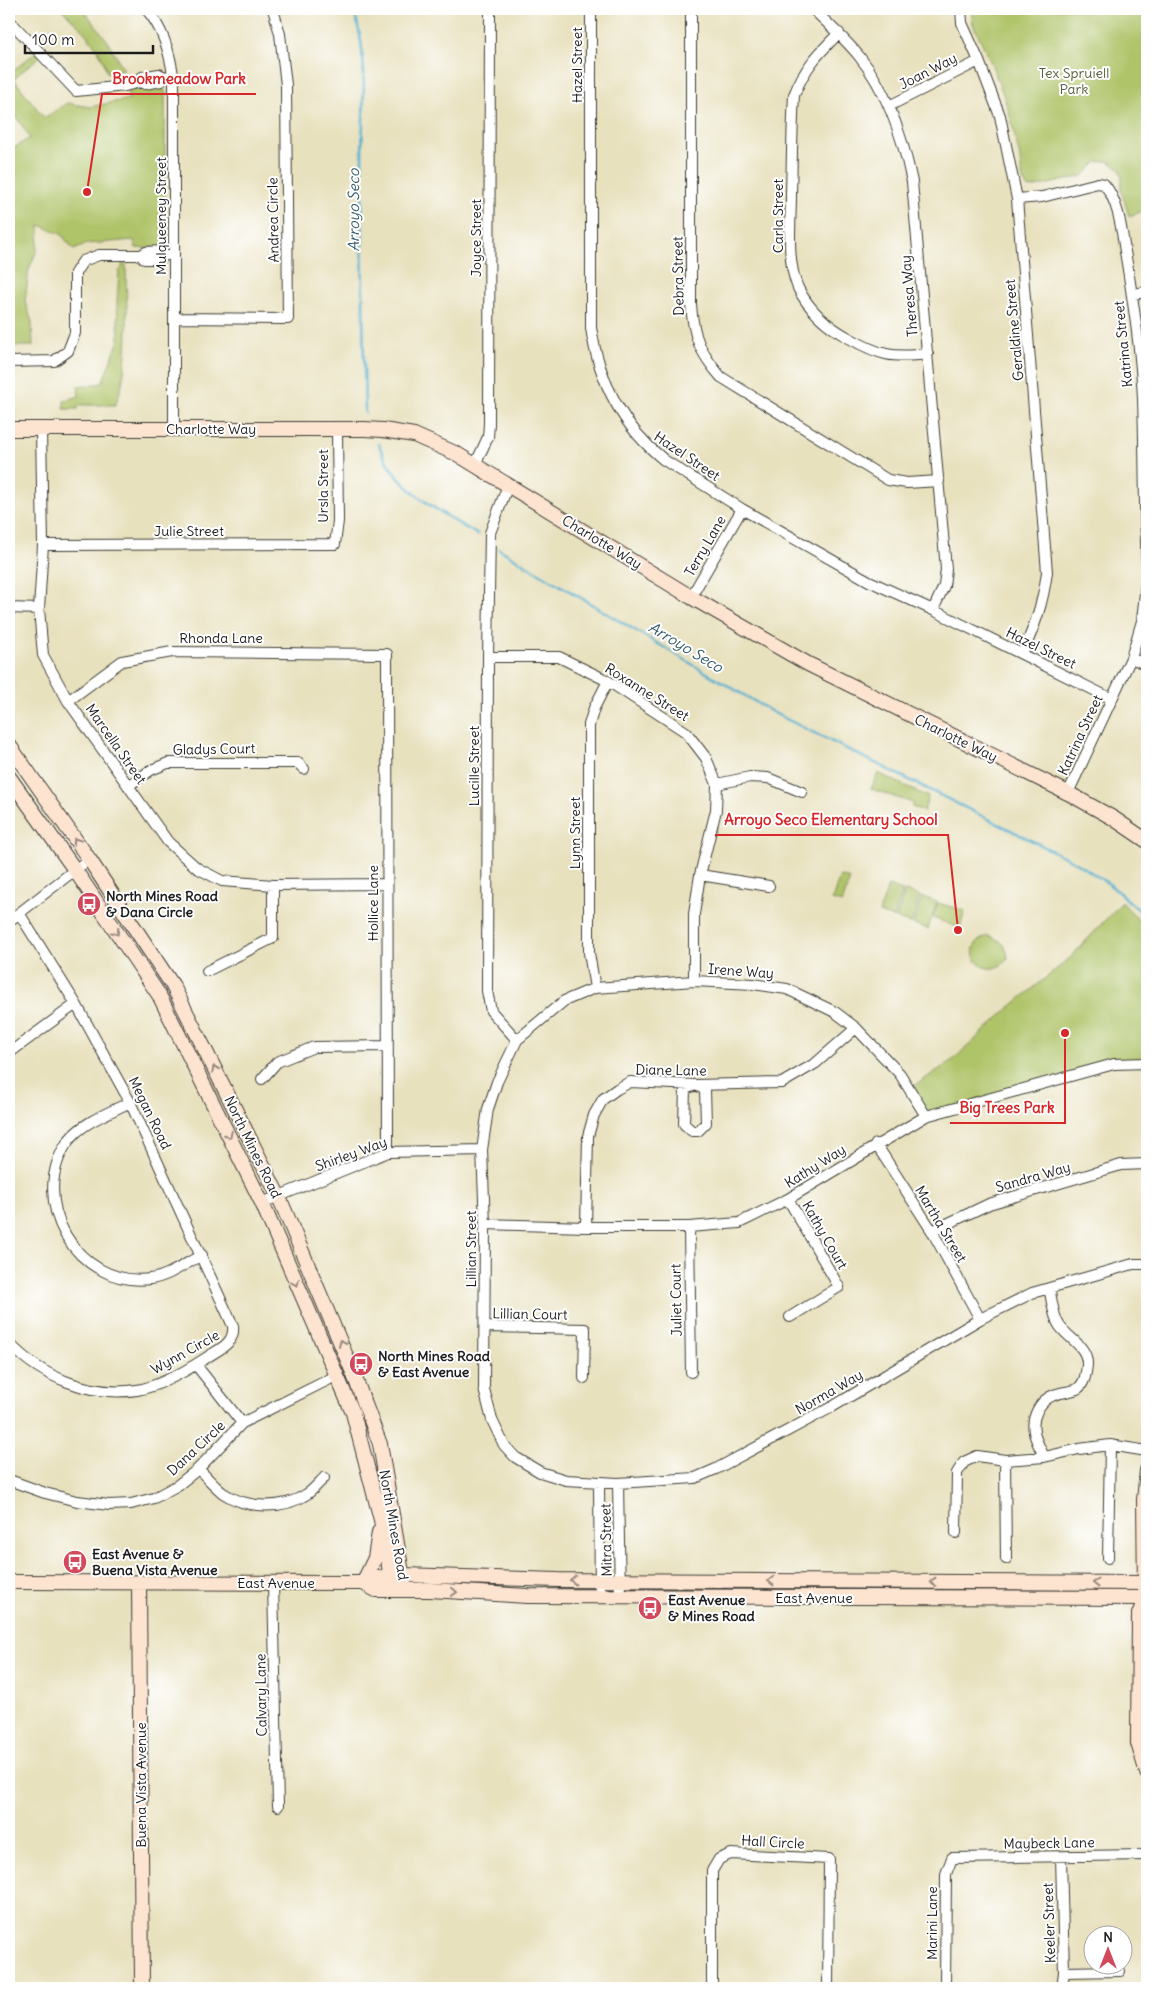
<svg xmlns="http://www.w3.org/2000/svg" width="1156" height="1997" viewBox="0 0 1156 1997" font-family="Delius,sans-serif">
<rect width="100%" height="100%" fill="#fff"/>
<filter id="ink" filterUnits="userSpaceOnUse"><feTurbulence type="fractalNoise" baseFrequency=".02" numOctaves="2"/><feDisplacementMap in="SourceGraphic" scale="10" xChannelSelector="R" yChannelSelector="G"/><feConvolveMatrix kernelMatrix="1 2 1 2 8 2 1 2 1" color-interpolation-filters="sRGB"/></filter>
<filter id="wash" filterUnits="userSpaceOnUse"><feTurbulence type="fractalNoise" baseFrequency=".0096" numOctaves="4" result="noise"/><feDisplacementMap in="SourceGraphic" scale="20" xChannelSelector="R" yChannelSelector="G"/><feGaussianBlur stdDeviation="1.12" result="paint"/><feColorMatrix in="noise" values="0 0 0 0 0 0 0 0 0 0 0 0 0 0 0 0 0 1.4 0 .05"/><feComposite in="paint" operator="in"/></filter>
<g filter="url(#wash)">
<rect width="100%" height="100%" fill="#e8e1be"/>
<path fill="#afc367" stroke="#667042" d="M 62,9 L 83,9 L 107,40 L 124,70 L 107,73 C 101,46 81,29 62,9 Z
M 971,9 L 1147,9 L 1147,210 L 1129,216 L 1121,190 L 1122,176 L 1119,168 L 1108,161 L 1097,162 L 1083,176 L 1031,188 L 1027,187 L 1023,181 L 1019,153 L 1008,108 L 992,65 L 973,24 Z
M 36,52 L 40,56 L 14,79 L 44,118 L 67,103 L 90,107 L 129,99 L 127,90 L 158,85 L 162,86 L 165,91 L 165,249 L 136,248 L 134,240 L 87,244 L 74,250 L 61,234 L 40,225 L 37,250 L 29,269 L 25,301 L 32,322 L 33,346 L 9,346 L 9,151 L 30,138 L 9,105 L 9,74 Z
M 122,261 L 126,261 C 126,302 132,369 115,405 L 79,405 L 78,409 L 64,409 L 64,401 L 79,396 L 78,386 L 102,383 L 119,340 L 117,301 L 119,271 L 122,268 Z
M 878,773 L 928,797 L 924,811 L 912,807 L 913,803 L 871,789 Z
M 840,876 L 850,879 L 842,903 L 832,900 Z
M 888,886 L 903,891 L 894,918 L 879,913 Z
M 905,891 L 920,896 L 911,924 L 896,918 Z
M 922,897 L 937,902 L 928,929 L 913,924 Z
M 1122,902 L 1147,929 L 1147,1063 L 1114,1064 L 926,1116 L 910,1089 L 954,1059 L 1009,1008 L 1070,958 Z
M 938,903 L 965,911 L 960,928 L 933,918 Z
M 988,936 C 1002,941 1006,943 1008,958 C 987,987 954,947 988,936 Z"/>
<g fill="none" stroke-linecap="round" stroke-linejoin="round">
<path stroke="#52afd0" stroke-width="2.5" d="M 353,9 C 370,55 362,110 362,159 C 362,244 363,329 365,413
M 379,444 C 392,487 441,513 478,535
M 499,549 L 774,713 L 1075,862 L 1109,884 L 1147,917"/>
</g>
</g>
<g filter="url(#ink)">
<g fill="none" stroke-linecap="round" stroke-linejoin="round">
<g stroke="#3b3a34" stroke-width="12">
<path id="street" d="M 146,9 C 164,29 171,56 174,82 L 174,429
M 591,9 L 591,328 C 599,382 622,426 664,460 L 742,509 L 869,581 L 933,610 L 1112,699
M 691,9 L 691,304 C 693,336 700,353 721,377 L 888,480 L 907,483 L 939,481
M 813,9 C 828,24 845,39 859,56 C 888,92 903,138 912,182 L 946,569 L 944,586 L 933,610
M 961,9 L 962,23 L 979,61 L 1000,116 L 1017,199 L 1047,572 C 1043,603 1035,626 1022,654
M 9,20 L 76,91 L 125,86 L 140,82 L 145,84 L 161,81 L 164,77
M 839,33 C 818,54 805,67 794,95 C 792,128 792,161 791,194 C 791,224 786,260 798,288 C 809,310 827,326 849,338 C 881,356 892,358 928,354
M 140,82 L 142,77 L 159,74 L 164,77 L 170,76
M 889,106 L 979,61
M 1017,199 L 1042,197 L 1098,183 L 1104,184 C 1121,204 1122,238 1127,263 C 1134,308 1141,353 1143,399 C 1145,454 1144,510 1147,566
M 141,255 L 144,259 L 161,259 L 164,255 L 168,255
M 1132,294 L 1147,292
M 175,318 L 288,319 L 286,85 L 280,34 L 273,9
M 9,362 L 54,361 L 68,351 L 75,333 L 75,273 L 83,261 L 99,255 L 141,255 L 146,252 L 161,251 L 164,255
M 41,429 L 43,545 L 39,609 L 43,655 L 68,701 L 168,842 L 197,868 L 222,881 L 273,885 L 387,884
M 475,465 L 488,437 L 489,424 L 490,9
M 508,485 L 490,533 L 488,657 L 487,991 L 491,1011 L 517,1040
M 43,545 L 335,544 L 338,521 L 337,429
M 691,597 L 742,509
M 9,608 L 39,609
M 488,657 L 559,657 L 608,681 L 686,732 L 706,758 L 717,784 L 716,810 L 700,875 L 694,914 L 694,981
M 1131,658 L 1147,665
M 68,701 L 122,661 L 172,652 L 387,654 L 388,1152
M 717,784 L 750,777 L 768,778 L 802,792
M 128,786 L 151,770 L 168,763 L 298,763 L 304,769
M 1068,793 L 1131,658 L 1142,621 L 1147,574
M 700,875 L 769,886
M 9,921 L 89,859
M 207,971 L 273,938 L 273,885
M 595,988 L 589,953 L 589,725 L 594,708 L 608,681
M 9,1053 L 76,1004
M 262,1079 L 277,1062 L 314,1047 L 387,1046
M 696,1085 L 705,1090 L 706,1123 L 698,1131 L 692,1131 L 684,1124 L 685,1089 Z
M 130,1102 C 111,1112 83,1122 69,1140 C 26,1199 76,1288 150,1279 C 168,1277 186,1263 202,1255
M 926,1116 L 900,1074 L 856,1028 L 835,1012 L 787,989 L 753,984 L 694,981 L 595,988 L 564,1001 L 517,1040 L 497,1082 L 488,1109 L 482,1150 L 485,1224 L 484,1389 L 492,1420 L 504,1445 L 515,1457 L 540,1472 L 566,1480 L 618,1483 L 695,1478 L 716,1469 L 832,1407 L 980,1319 L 1032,1293 L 1133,1264 L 1147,1264
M 876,1144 L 932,1231 L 980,1319
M 788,1199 L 839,1287 L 790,1317
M 262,1203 L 388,1152 L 482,1150
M 485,1224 L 586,1227 L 689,1227 L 739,1223 L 788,1199 L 926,1116 L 1114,1064 L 1147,1063
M 586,1227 L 588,1136 L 594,1115 L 603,1099 L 617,1089 L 630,1082 L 696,1085 L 782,1083 L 816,1063 L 856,1028
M 689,1227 L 691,1372
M 932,1231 L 989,1204 L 1121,1165 L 1147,1164
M 485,1327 L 585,1329 L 584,1378
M 9,1343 C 41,1377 90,1397 137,1390 C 161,1386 186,1371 206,1358 C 219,1349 235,1344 233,1326 L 130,1102 L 76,1004 L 19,913
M 196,1365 L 242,1423
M 1044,1457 C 1041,1449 1035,1440 1034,1432 C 1031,1417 1040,1400 1054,1395 C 1061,1392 1070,1392 1077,1389 C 1085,1384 1086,1373 1087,1365 C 1088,1346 1068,1339 1059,1325 C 1053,1316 1052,1300 1049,1288
M 1005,1460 L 1006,1559
M 198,1469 C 206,1476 214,1486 223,1493 C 247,1509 283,1510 307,1494 C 313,1490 319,1483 324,1478
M 9,1480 L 45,1493 L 77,1501 L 109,1505 L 131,1504 L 154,1498 L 178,1485 L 198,1469 L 242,1423 L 336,1376
M 599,1483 L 600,1597
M 618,1483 L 620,1597
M 956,1533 L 957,1473 L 964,1462 L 977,1456 L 1005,1460 L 1044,1457 L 1079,1449 L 1110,1445 L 1147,1451
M 1108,1558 L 1110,1445
M 273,1583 L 278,1806
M 1061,1857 L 1064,1972 L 1062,1988
M 1064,1972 L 1120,1971
M 712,1988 L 712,1871 L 719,1859 L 731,1854 L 829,1859 L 828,1988
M 945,1988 L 946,1874 L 952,1858 L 1147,1855"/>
</g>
<g stroke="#3b3a34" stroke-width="16">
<path id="secondary" d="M 9,429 L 364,429 L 383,430 L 414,435 L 457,454 L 691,597 L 808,664 L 1068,793 L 1113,818 L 1147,841
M 9,745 L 89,859 L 173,986 L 279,1197 L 352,1370 L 380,1444 L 405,1590
M 9,777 L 75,870 L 159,995 L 262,1203 L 353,1413 L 381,1520 L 389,1566 L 391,1590
M 9,1582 L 363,1583 L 375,1578 L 404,1575 L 558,1580 L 1147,1583
M 139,1582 L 142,1988
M 363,1583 L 376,1590 L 430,1590 L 527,1596 L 1147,1598
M 363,1583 L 375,1558 L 379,1532
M 1145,1592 L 1144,1500 L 1147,1470
M 1145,1599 L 1139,1614 L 1138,1743 L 1147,1773"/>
</g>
<use href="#street" stroke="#fff" stroke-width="10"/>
<use href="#secondary" stroke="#fde4d1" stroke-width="14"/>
</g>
<defs><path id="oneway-chevron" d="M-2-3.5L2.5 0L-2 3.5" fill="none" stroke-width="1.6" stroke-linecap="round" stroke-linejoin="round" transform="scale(1.25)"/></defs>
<g stroke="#988a80">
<use href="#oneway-chevron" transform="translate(76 841) rotate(-125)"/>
<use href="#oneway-chevron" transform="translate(116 932) rotate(56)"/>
<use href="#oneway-chevron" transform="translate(215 1069) rotate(-116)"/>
<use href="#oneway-chevron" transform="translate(229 1135) rotate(64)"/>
<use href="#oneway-chevron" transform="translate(296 1283) rotate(67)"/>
<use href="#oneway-chevron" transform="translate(342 1343) rotate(-113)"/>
<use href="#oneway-chevron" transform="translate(573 1580) rotate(-180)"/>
<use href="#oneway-chevron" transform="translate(771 1581) rotate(-180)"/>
<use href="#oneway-chevron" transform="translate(933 1582) rotate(-180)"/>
<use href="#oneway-chevron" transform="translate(1096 1583) rotate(-180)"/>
<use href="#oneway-chevron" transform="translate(454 1592) rotate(3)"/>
</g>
</g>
<defs>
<g id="bus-disc" transform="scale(1.25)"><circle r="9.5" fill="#d1495b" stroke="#fff"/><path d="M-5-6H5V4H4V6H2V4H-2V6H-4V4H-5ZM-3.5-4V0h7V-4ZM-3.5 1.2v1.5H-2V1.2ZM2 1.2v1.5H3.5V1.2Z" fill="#fff"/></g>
</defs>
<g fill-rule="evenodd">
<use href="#bus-disc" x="89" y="904"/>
<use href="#bus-disc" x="361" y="1364"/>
<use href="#bus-disc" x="75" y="1562"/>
<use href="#bus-disc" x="650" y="1608"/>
</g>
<g text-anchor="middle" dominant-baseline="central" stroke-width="4" stroke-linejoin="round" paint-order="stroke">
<g font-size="14" fill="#1c1c1c" stroke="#fff">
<text transform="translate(577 65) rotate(-90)">Hazel Street</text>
<text transform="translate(928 71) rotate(-27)">Joan Way</text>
<text transform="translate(161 216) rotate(-90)">Mulqueeney Street</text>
<text transform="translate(778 216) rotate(-90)">Carla Street</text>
<text transform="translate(273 220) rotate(-91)">Andrea Circle</text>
<text transform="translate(476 238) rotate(-90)">Joyce Street</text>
<text transform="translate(678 276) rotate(-91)">Debra Street</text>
<text transform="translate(909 296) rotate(-95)">Theresa Way</text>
<text transform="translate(1014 330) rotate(-95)">Geraldine Street</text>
<text transform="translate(1123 344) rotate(-96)">Katrina Street</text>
<text x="211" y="429">Charlotte Way</text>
<text transform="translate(687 456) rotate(34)">Hazel Street</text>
<text transform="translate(323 486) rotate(-90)">Ursla Street</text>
<text x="189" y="531">Julie Street</text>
<text transform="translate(602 542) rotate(31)">Charlotte Way</text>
<text transform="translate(705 546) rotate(-60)">Terry Lane</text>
<text x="221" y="638">Rhonda Lane</text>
<text transform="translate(1041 648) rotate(26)">Hazel Street</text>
<text transform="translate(647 692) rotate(32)">Roxanne Street</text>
<text transform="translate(1080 735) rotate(-65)">Katrina Street</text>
<text transform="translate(956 738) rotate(26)">Charlotte Way</text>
<text transform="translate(116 744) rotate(55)">Marcella Street</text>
<text transform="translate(214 749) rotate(-1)">Gladys Court</text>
<text transform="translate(474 766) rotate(-90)">Lucille Street</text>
<text transform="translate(575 833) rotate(-90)">Lynn Street</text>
<text transform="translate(373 903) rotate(-90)">Hollice Lane</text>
<text transform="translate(741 971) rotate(4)">Irene Way</text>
<text transform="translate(671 1070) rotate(1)">Diane Lane</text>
<text transform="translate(150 1113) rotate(64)">Megan Road</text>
<text transform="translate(253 1147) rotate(64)">North Mines Road</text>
<text transform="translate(351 1154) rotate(-20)">Shirley Way</text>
<text transform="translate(815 1166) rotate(-32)">Kathy Way</text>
<text transform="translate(1033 1177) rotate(-16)">Sandra Way</text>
<text transform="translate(941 1224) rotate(59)">Martha Street</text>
<text transform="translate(825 1235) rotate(60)">Kathy Court</text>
<text transform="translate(471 1249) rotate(-90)">Lillian Street</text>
<text transform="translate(676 1300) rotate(-91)">Juliet Court</text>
<text transform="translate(530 1314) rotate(1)">Lillian Court</text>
<text transform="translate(185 1352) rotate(-29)">Wynn Circle</text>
<text transform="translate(829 1392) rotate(-30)">Norma Way</text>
<text transform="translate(196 1448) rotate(-43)">Dana Circle</text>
<text transform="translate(394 1525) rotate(80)">North Mines Road</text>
<text transform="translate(606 1540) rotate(-91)">Mitra Street</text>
<text x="276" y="1583">East Avenue</text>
<text x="814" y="1598">East Avenue</text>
<text transform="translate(261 1695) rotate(-91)">Calvary Lane</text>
<text transform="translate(141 1785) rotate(-90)">Buena Vista Avenue</text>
<text transform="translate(773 1842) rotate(3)">Hall Circle</text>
<text transform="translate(1049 1843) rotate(-1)">Maybeck Lane</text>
<text transform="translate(932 1923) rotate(-90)">Marini Lane</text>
<text transform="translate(1049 1923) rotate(-92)">Keeler Street</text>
</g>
<g font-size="14" fill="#575f3a" stroke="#fff">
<text x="1074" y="73">Tex Spruiell<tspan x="1074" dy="16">Park</tspan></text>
</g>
<g font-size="14" font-weight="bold" fill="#1c1c1c" stroke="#fff" text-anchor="start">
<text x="106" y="896">North Mines Road<tspan x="106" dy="16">&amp; Dana Circle</tspan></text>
<text x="378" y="1356">North Mines Road<tspan x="378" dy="16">&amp; East Avenue</tspan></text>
<text x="92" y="1554">East Avenue &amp;<tspan x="92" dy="16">Buena Vista Avenue</tspan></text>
<text x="668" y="1600">East Avenue<tspan x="668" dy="16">&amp; Mines Road</tspan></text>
</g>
<g font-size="15" font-style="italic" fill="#345e6d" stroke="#fff">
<text transform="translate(353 210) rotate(-90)">Arroyo Seco</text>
<text transform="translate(686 647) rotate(31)">Arroyo Seco</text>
</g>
</g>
<path fill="none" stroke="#d62828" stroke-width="2" d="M87 192L102 94H256M958 930L948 835H715M1065 1033L1065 1123H950"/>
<g fill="#d62828" stroke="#fff" stroke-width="2">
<circle cx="87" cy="192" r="5"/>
<circle cx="958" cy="930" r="5"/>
<circle cx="1065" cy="1033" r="5"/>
</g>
<g font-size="15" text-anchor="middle" font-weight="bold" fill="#d62828" stroke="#fff" stroke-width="4" stroke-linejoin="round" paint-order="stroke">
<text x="179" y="84">Brookmeadow Park</text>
<text x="831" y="825">Arroyo Seco Elementary School</text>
<text x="1007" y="1113">Big Trees Park</text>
</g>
<rect width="1156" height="1997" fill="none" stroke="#fff" stroke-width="30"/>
<g transform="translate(1108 1950)"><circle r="24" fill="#ffffff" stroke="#a4a4a4"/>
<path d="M0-4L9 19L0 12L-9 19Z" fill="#d1495b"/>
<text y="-8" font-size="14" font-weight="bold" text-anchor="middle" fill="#1c1c1c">N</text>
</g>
<path d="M25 45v8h128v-8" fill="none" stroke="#1c1c1c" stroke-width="2.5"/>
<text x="32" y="45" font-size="15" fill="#1c1c1c" stroke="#ffffff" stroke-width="4" paint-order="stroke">100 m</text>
</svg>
